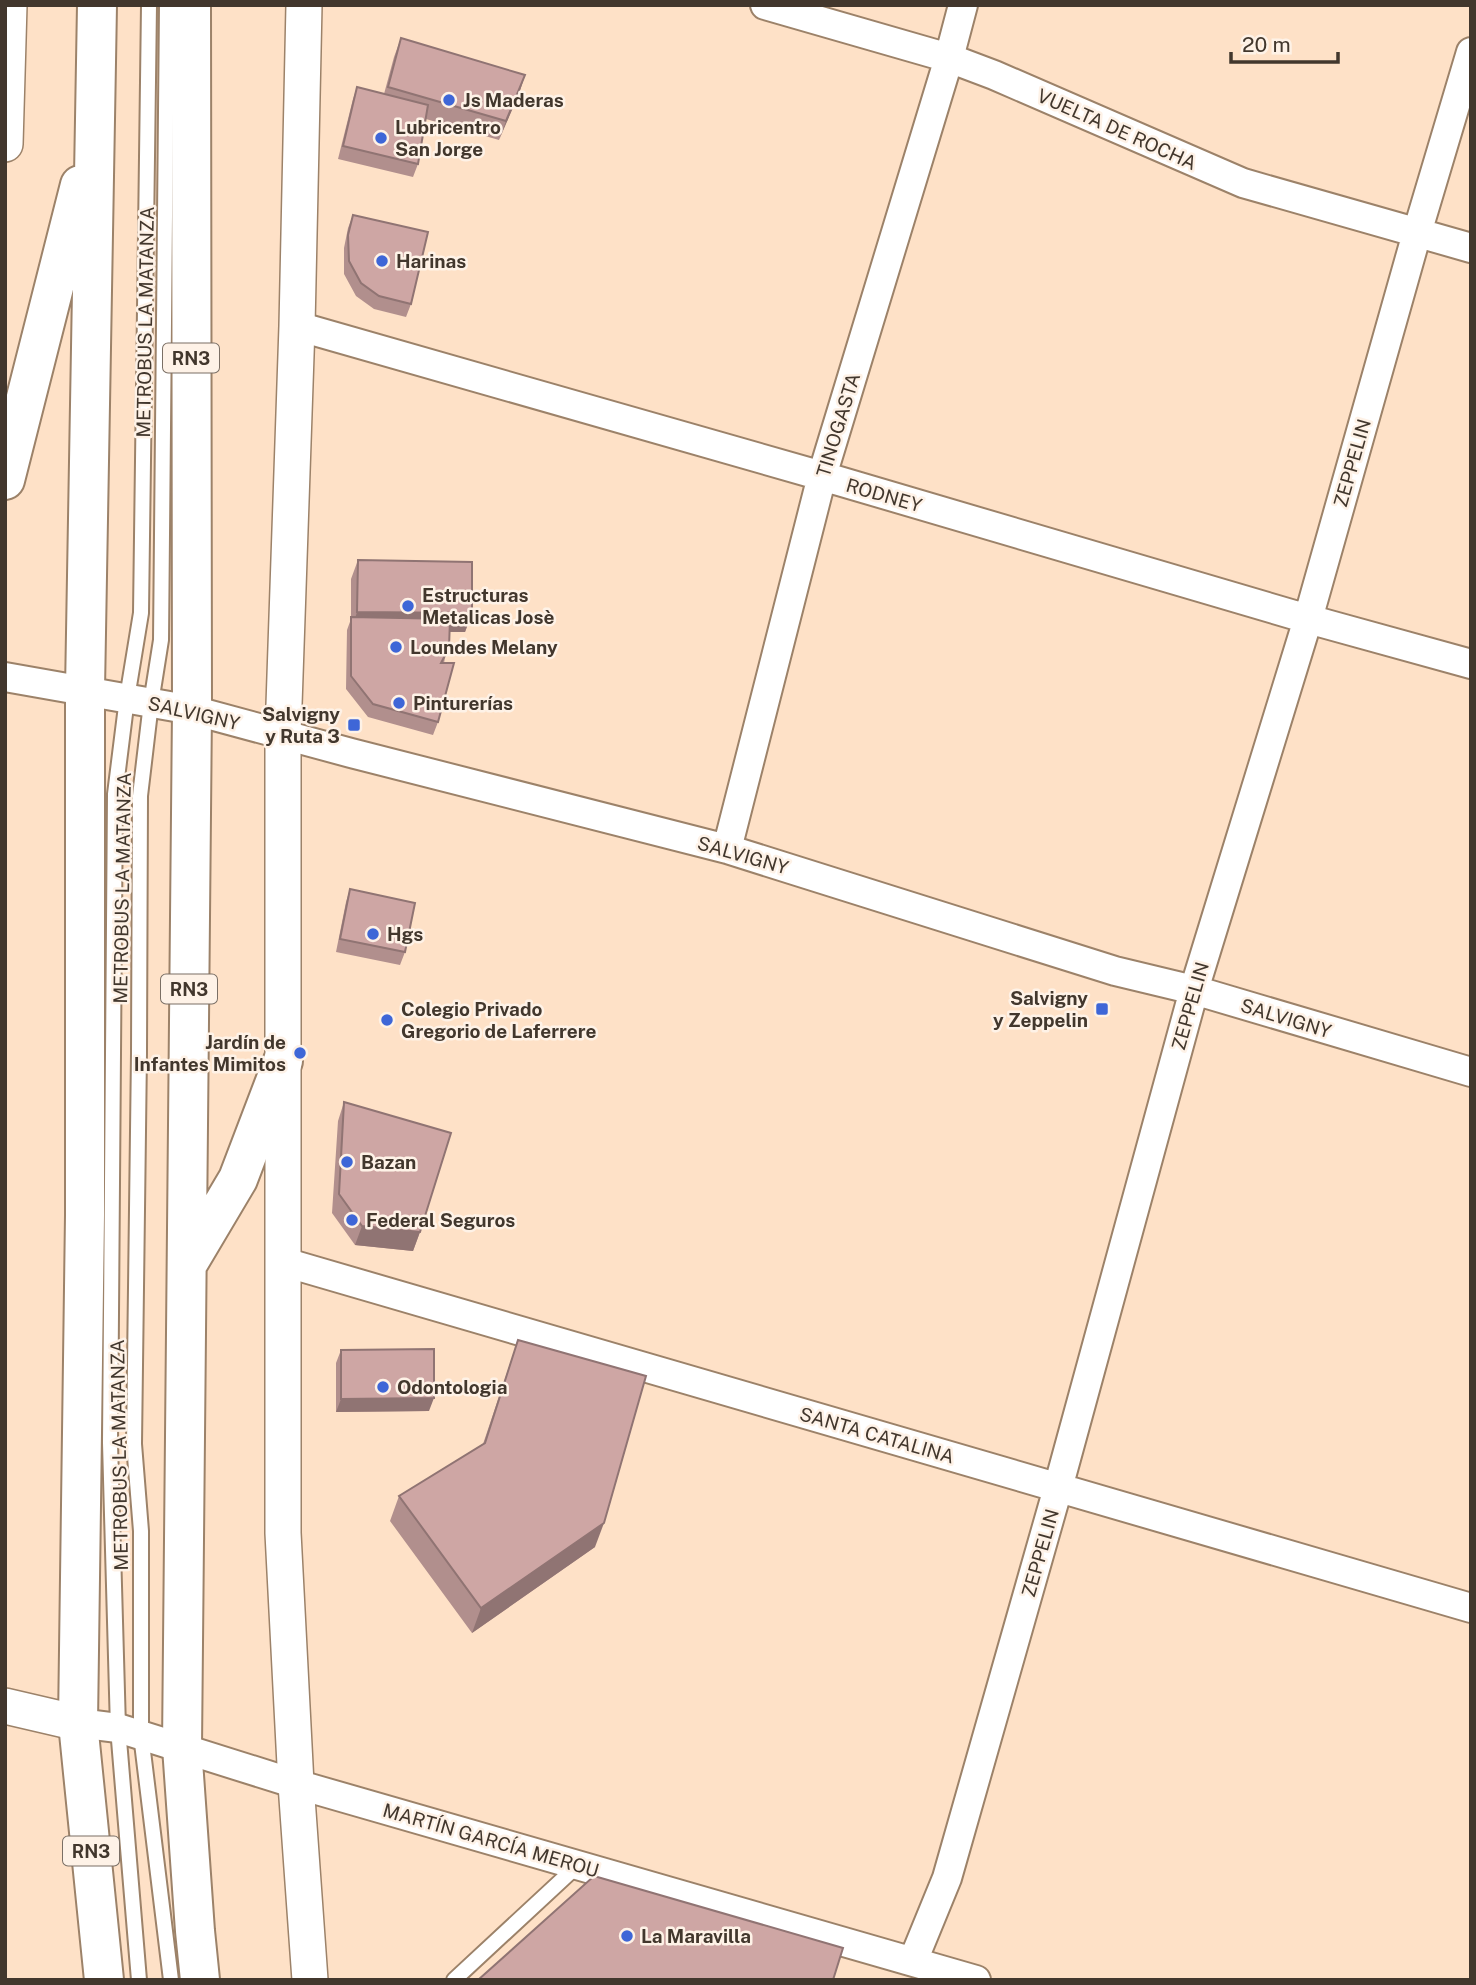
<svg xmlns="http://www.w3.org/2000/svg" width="1476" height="1985" viewBox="0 0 1476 1985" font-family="'Public Sans',sans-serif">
<rect width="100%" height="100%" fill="#fee1c7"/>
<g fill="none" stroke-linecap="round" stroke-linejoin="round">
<g stroke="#9c8269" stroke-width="18">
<path id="service" d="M 167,5 L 161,640 L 151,703 L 140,796 L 139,1053 L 134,1444 L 141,1531 L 141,1735 L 171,1980
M 139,1980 L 118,1728 L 110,1443 L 115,794 L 127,698 L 141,613 L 149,5
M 454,1980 L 578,1865"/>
</g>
<g stroke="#9c8269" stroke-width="32">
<path id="minor" d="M 765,5 L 949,58 L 994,75 L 1243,183 L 1471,248
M 297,326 L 822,476 L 1308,619 L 1471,664
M 5,677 L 192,710 L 351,753 L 727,849 L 1115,971 L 1194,990 L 1471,1072
M 727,849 L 822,476 L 949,58 L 963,5
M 284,1262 L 1471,1608
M 78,1723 L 118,1728 L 296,1784 L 976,1980
M 913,1961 L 947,1878 L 1058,1488 L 1194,990 L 1308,619 L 1417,233 L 1471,52"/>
</g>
<g stroke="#9c8269" stroke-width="38">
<path id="tertiary" d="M 304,5 L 297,326 L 283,734 L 283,1533 L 296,1784 L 310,1980
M 5,144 L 9,5
M 5,1706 L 78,1723"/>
</g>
<g stroke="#9c8269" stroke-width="42">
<path id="trunk" d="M 97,5 L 85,690 L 85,1215 L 78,1723 L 104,1980
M 191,5 L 192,710 L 182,1747 L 195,1931 L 200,1980
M 5,480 L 80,185
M 187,1265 L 238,1179 L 283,1061"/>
</g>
<use href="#service" stroke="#fff" stroke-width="14"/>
<use href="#minor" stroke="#fff" stroke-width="28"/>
<use href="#tertiary" stroke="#fff" stroke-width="35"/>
<use href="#trunk" stroke="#fff" stroke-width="38"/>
</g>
<path fill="#b18f8d" d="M 401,38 L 525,75 L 499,140 L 426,119 L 418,164 L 413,177 L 338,159 L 353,99 L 357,87 L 384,94 L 394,57 Z
M 353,215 L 411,304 L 406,317 L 374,309 L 356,296 L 344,274 L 344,248 L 348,228 Z
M 358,560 L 472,613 L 465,632 L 450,632 L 444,663 L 438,722 L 433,735 L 368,717 L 346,689 L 347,630 L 351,619 L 351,579 Z
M 350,889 L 405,952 L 400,965 L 336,952 L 346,902 Z
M 344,1102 L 420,1232 L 413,1251 L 355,1245 L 332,1213 L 338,1121 Z
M 518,1340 L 595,1547 L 472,1633 L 390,1521 L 399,1496 L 483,1444 Z
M 341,1350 L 429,1411 L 336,1412 L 336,1363 Z"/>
<path fill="#907473" d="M 525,75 L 519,94 L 499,140 L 506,121 Z
M 357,612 L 472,613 L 465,632 L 351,631 Z
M 362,1226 L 420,1232 L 413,1251 L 355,1245 Z
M 434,1398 L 429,1411 L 336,1412 L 341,1399 Z
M 604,1523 L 595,1547 L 472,1633 L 481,1608 Z"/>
<path fill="#cea6a4" stroke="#907473" stroke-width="2" d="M 401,38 L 525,75 L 506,121 L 388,87 Z
M 357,87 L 428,105 L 418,164 L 343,146 Z
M 353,215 L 428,232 L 411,304 L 379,296 L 361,283 L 349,261 L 348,235 Z
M 358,560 L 472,562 L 472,613 L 357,612 Z
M 351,617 L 450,619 L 449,648 L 441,663 L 454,663 L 438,722 L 373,704 L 351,676 Z
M 350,889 L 415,903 L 405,952 L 340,939 Z
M 344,1102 L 451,1133 L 420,1232 L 362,1226 L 339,1194 Z
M 518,1340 L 646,1376 L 604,1523 L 481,1608 L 399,1496 L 485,1443 Z
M 434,1349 L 434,1398 L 341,1399 L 341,1350 Z
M 594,1876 L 843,1948 L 833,1980 L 478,1980 Z"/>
<g fill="#3e66d7" stroke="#fef2e7" stroke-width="2.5">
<circle cx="449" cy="100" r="7"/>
<circle cx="381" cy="138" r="7"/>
<circle cx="382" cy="261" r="7"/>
<circle cx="408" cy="606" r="7"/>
<circle cx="396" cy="647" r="7"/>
<circle cx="399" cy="703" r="7"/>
<rect x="347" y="718" width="14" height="14" rx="3.5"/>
<circle cx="373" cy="934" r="7"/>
<rect x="1095" y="1002" width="14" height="14" rx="3.5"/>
<circle cx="387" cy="1020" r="7"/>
<circle cx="300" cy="1053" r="7"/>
<circle cx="347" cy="1162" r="7"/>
<circle cx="352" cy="1220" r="7"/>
<circle cx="383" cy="1387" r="7"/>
<circle cx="627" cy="1936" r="7"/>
</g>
<g text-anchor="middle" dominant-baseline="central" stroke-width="5" stroke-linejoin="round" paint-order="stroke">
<g fill="#fef2e7" stroke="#7a6f65" stroke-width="2">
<rect x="163" y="343.5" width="56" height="29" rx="5"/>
<rect x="161" y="974.5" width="56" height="29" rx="5"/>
<rect x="63" y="1836.5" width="56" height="29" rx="5"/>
</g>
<g font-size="18" font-weight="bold" fill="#42372d">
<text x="191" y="358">RN3</text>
<text x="189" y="989">RN3</text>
<text x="91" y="1851">RN3</text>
</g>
<g font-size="19" font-weight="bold" fill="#42372d" stroke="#fef2e7" text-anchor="start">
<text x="463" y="100">Js Maderas</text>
<text x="395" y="127">Lubricentro<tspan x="395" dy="22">San Jorge</tspan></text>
<text x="396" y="261">Harinas</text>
<text x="422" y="595">Estructuras<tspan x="422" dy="22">Metalicas Josè</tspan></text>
<text x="410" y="647">Loundes Melany</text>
<text x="413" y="703">Pinturerías</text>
<text x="340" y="714" text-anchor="end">Salvigny<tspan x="340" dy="22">y Ruta 3</tspan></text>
<text x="387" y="934">Hgs</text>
<text x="1088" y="998" text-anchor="end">Salvigny<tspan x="1088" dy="22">y Zeppelin</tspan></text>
<text x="401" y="1009">Colegio Privado<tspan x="401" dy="22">Gregorio de Laferrere</tspan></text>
<text x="286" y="1042" text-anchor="end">Jardín de<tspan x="286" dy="22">Infantes Mimitos</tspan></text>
<text x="361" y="1162">Bazan</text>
<text x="366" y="1220">Federal Seguros</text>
<text x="397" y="1387">Odontologia</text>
<text x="641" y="1936">La Maravilla</text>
</g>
<g font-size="19" fill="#42372d" stroke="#fef2e7">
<text transform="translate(1117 129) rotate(24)">VUELTA DE ROCHA</text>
<text transform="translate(145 322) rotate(-89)">METROBUS LA MATANZA</text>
<text transform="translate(838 425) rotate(-73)">TINOGASTA</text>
<text transform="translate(1352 463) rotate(-74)">ZEPPELIN</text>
<text transform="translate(884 495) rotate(16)">RODNEY</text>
<text transform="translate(194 713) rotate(13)">SALVIGNY</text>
<text transform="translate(743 855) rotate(16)">SALVIGNY</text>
<text transform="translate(122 888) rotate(-89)">METROBUS LA MATANZA</text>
<text transform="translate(1190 1006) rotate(-74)">ZEPPELIN</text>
<text transform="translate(1286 1018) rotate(17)">SALVIGNY</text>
<text transform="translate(877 1435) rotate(16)">SANTA CATALINA</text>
<text transform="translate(119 1455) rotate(-91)">METROBUS LA MATANZA</text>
<text transform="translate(1040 1553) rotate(-74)">ZEPPELIN</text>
<text transform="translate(491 1840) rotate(16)">MARTÍN GARCÍA MEROU</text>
</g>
</g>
<rect width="1476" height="1985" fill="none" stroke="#42372d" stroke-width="14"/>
<path d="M1231 52v10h107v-10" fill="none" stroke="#42372d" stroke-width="3.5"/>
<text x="1242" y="52" font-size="21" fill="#42372d" stroke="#fef2e7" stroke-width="5" paint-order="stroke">20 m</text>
</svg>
